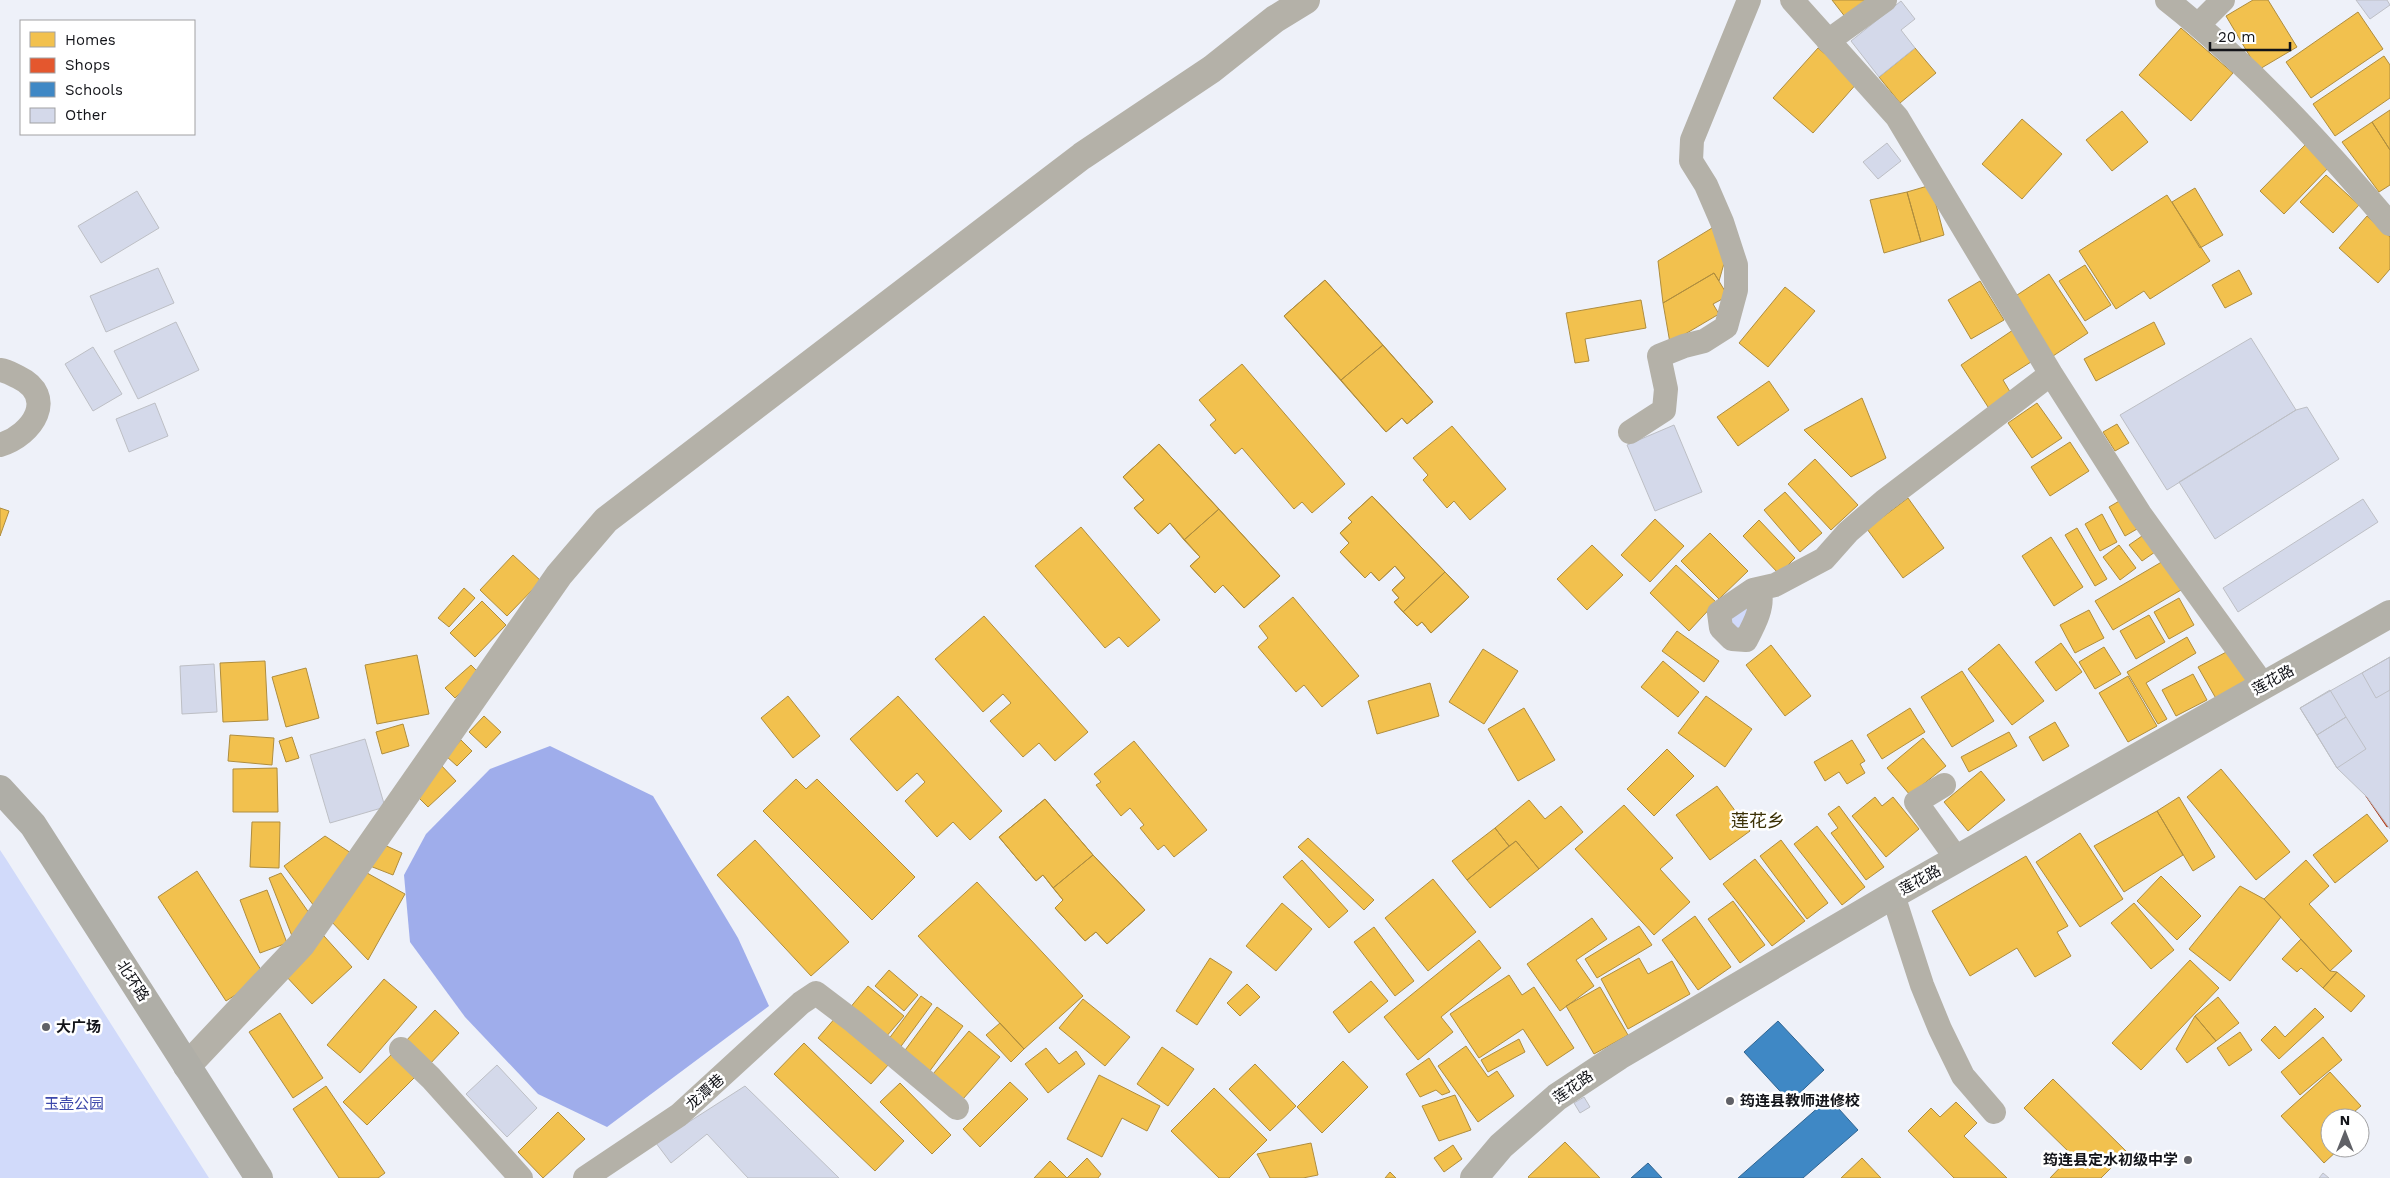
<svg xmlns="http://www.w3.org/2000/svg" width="2390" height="1178" viewBox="0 0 2390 1178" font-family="'Work Sans','Noto Sans SC',sans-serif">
<rect width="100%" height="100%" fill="#eef1f9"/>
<path fill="#d1dafa" d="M 1751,598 L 1747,632 L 1727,624 Z
M 0,850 L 6,859 L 209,1178 L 0,1178 Z"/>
<path fill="#9fadeb" d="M 550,746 L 653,796 L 738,938 L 769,1006 L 607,1127 L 538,1094 L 465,1017 L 410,942 L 404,875 L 426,834 L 490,769 Z"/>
<path fill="#f2c14e" stroke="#af8d3e" d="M 1832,0 L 1870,0 L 1846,18 Z
M 2253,0 L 2268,0 L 2297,47 L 2258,70 L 2226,16 Z
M 2358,12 L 2383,49 L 2311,98 L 2286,62 Z
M 2181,28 L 2233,73 L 2191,121 L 2139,75 Z
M 1818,48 L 1858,82 L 1813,133 L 1773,98 Z
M 1915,48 L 1936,73 L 1900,103 L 1879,77 Z
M 2384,56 L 2390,65 L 2390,98 L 2335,136 L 2313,104 Z
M 2390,110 L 2390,150 L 2372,122 Z
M 2122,111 L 2148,142 L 2112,171 L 2086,140 Z
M 2022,119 L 2062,154 L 2022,199 L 1982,164 Z
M 2372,122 L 2390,150 L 2390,185 L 2379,192 L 2342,142 Z
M 2307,143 L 2330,166 L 2284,214 L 2260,191 Z
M 2326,175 L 2359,205 L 2333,233 L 2300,202 Z
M 1931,185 L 1944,235 L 1921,242 L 1907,192 Z
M 2195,188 L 2223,235 L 2200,248 L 2172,202 Z
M 1907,192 L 1921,242 L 1884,253 L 1870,200 Z
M 2167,195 L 2210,261 L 2150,299 L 2144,291 L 2116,309 L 2079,251 Z
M 2367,216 L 2390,237 L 2390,269 L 2378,283 L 2339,248 Z
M 1712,228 L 1727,253 L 1719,281 L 1714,273 L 1663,303 L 1658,261 Z
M 2085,265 L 2111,305 L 2085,321 L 2059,281 Z
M 2239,270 L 2252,294 L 2225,308 L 2212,285 Z
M 1714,273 L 1728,296 L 1713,304 L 1719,314 L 1670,343 L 1663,303 Z
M 2049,274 L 2088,333 L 2053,356 L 2014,297 Z
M 1325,280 L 1433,402 L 1407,424 L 1402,418 L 1386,432 L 1284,316 Z
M 1325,280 L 1383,345 L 1341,380 L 1284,316 Z
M 1980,281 L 2004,320 L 1971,339 L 1948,300 Z
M 1785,287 L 1815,311 L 1768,367 L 1739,343 Z
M 1641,300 L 1646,328 L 1585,339 L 1589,361 L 1575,363 L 1566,313 Z
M 2154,322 L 2165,344 L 2096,381 L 2084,359 Z
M 2013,330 L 2034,360 L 2003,380 L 2012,395 L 1990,410 L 1961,365 Z
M 1383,345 L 1433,402 L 1407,424 L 1402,418 L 1386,432 L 1341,380 Z
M 1242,364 L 1345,484 L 1312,513 L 1302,502 L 1294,509 L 1242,448 L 1235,454 L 1210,425 L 1216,420 L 1199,400 Z
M 1769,381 L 1789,410 L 1738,446 L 1717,417 Z
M 1862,398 L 1886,458 L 1851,477 L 1804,430 Z
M 2037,403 L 2062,438 L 2032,458 L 2008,423 Z
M 2117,424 L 2129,443 L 2115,451 L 2103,432 Z
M 1452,426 L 1506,489 L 1470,520 L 1454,501 L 1447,508 L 1423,480 L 1428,475 L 1413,458 Z
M 2070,442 L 2089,471 L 2050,496 L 2031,467 Z
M 1159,444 L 1280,576 L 1244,608 L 1223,585 L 1215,593 L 1190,566 L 1200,557 L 1170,523 L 1158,534 L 1134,508 L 1144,500 L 1123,477 Z
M 1159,444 L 1219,509 L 1184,540 L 1170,523 L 1158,534 L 1134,508 L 1144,500 L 1123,477 Z
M 1815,459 L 1858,505 L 1831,530 L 1788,484 Z
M 1785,492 L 1822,533 L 1800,552 L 1764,510 Z
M 1372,496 L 1469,597 L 1431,633 L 1422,622 L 1417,626 L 1394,602 L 1399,598 L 1392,590 L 1405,578 L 1395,566 L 1379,581 L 1371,572 L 1365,578 L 1340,552 L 1349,543 L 1340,533 L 1352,522 L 1348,518 Z
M 1372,496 L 1445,572 L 1403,612 L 1394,602 L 1399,598 L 1392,590 L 1405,578 L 1395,566 L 1379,581 L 1371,572 L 1365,578 L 1340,552 L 1349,543 L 1340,533 L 1352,522 L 1348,518 Z
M 1908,498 L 1944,548 L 1903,578 L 1867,529 Z
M 2121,500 L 2137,529 L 2125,536 L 2109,507 Z
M 0,508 L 9,511 L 0,536 Z
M 1219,509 L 1280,576 L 1244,608 L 1223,585 L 1215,593 L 1190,566 L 1200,557 L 1184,540 Z
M 2102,514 L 2117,542 L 2100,551 L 2085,524 Z
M 1655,519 L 1684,546 L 1650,582 L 1621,555 Z
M 1759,520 L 1795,558 L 1779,574 L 1743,536 Z
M 1081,527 L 1160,620 L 1128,647 L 1119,637 L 1105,648 L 1035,566 Z
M 2077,528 L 2107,579 L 2095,586 L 2065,535 Z
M 1710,533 L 1748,571 L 1719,599 L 1681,561 Z
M 2142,536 L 2155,552 L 2142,561 L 2129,545 Z
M 2051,537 L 2083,587 L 2054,606 L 2022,556 Z
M 1592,545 L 1623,575 L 1587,610 L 1557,579 Z
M 2119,545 L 2136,568 L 2120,580 L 2103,557 Z
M 513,555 L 541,581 L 507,616 L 480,590 Z
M 2165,560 L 2181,590 L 2113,630 L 2095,601 Z
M 1676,565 L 1716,602 L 1689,631 L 1650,593 Z
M 1445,572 L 1469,597 L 1431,633 L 1422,622 L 1417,626 L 1403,612 Z
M 464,588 L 475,598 L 449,627 L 438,618 Z
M 1293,597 L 1359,676 L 1322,707 L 1304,685 L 1296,692 L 1258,647 L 1268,638 L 1259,626 Z
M 2179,598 L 2194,625 L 2169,639 L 2154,612 Z
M 482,601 L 506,625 L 475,657 L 450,633 Z
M 2089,610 L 2104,638 L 2075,653 L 2060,625 Z
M 2149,615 L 2165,642 L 2136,659 L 2120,631 Z
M 984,616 L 1088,732 L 1055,761 L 1039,743 L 1023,757 L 990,721 L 1011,703 L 1003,694 L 983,712 L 935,659 Z
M 1677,631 L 1719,661 L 1704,682 L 1662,651 Z
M 2187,637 L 2196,653 L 2146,683 L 2167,719 L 2158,724 L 2127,672 Z
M 2061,643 L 2082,672 L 2056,691 L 2035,662 Z
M 1999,644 L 2044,701 L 2012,725 L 1968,669 Z
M 1771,645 L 1811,696 L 1785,716 L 1746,665 Z
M 2104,647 L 2121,674 L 2095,689 L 2079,662 Z
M 1483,649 L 1518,671 L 1484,724 L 1449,702 Z
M 2232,649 L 2251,684 L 2218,702 L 2198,667 Z
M 417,655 L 429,714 L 377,724 L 365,665 Z
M 265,661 L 268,720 L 223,722 L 220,663 Z
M 1663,661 L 1699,692 L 1678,717 L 1641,687 Z
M 471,665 L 481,675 L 455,698 L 445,688 Z
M 306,668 L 319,718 L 286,727 L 272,677 Z
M 1962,671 L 1994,721 L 1952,747 L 1921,697 Z
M 2193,674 L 2207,700 L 2176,716 L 2162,690 Z
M 2128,676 L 2157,726 L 2128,742 L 2099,693 Z
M 1430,683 L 1439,716 L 1377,734 L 1368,701 Z
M 788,696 L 820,736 L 793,758 L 761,718 Z
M 898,696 L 1002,811 L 970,840 L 953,822 L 937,837 L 905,801 L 925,782 L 917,773 L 897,791 L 850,739 Z
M 1706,696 L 1752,729 L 1725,767 L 1678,733 Z
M 1524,708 L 1555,760 L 1518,781 L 1488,729 Z
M 1910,708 L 1925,732 L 1882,759 L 1867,735 Z
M 484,716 L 501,732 L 486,748 L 469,732 Z
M 2055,722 L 2069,746 L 2043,761 L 2029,737 Z
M 403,724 L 409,746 L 382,754 L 376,732 Z
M 2009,732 L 2017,746 L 1969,772 L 1961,757 Z
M 230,735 L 274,738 L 272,765 L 228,761 Z
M 292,737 L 299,758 L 286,762 L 279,741 Z
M 1923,738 L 1946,766 L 1910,795 L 1887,768 Z
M 461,740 L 472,751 L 457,766 L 446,756 Z
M 1852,740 L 1865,761 L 1860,764 L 1865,773 L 1847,784 L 1839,772 L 1825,781 L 1814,762 Z
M 1134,741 L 1207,830 L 1174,857 L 1164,845 L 1158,850 L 1140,828 L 1144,825 L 1130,808 L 1121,816 L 1096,785 L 1101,782 L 1094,774 Z
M 1667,749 L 1694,776 L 1654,816 L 1627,789 Z
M 440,764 L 456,781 L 428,807 L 412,791 Z
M 277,768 L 278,812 L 233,812 L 233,769 Z
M 2221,769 L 2290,852 L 2256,880 L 2187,797 Z
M 1981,771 L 2005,800 L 1968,831 L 1944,802 Z
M 796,779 L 806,789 L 817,779 L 915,877 L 872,920 L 763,811 Z
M 1717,786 L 1750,831 L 1710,860 L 1676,815 Z
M 1875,797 L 1882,806 L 1893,797 L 1919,829 L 1886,857 L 1852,816 Z
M 2179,797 L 2215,857 L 2193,871 L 2157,811 Z
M 1045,799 L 1093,855 L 1145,910 L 1107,944 L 1096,932 L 1085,941 L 1055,908 L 1063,900 L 1043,875 L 1036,881 L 999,837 Z
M 1045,799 L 1093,855 L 1053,888 L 1043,875 L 1036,881 L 999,837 Z
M 1529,800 L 1545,819 L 1561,806 L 1583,832 L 1539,869 L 1516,841 L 1509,846 L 1495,828 Z
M 1624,805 L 1673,858 L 1660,869 L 1690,902 L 1654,935 L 1575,849 Z
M 1839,806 L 1884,867 L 1866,880 L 1831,833 L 1838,828 L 1828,814 Z
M 2157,811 L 2183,855 L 2124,892 L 2094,846 Z
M 2367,814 L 2388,841 L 2335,883 L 2313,855 Z
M 252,822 L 280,822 L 279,868 L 250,867 Z
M 1817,826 L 1865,887 L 1842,905 L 1794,844 Z
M 1495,828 L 1509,846 L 1467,880 L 1452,861 Z
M 2080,833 L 2123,899 L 2080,927 L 2036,862 Z
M 325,836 L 354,855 L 317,910 L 284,866 Z
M 1308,838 L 1374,900 L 1364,910 L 1298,847 Z
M 755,840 L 849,942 L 811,976 L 717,875 Z
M 1781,840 L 1828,903 L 1807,919 L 1760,856 Z
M 1516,841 L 1539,869 L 1490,908 L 1467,880 Z
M 380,843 L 402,853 L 393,875 L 370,866 Z
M 1093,855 L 1145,910 L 1107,944 L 1096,932 L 1085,941 L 1055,908 L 1063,900 L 1053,888 Z
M 2026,856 L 2068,926 L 2057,932 L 2071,956 L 2035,977 L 2017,948 L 1970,976 L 1932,911 Z
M 1755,859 L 1805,921 L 1772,946 L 1723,884 Z
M 1302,860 L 1348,911 L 1329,928 L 1283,877 Z
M 2306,860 L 2329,886 L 2309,904 L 2352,951 L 2330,971 L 2264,899 Z
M 358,868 L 405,894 L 368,960 L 329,919 Z
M 197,871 L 265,976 L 226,1001 L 158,897 Z
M 281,873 L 314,920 L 292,936 L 269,878 Z
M 2161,876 L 2201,916 L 2177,940 L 2137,901 Z
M 1433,879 L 1476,932 L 1428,971 L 1385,918 Z
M 977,882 L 1083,996 L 1024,1049 L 918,936 Z
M 2240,886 L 2264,899 L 2281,917 L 2230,981 L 2189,949 Z
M 267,890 L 287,943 L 260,953 L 240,900 Z
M 1733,901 L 1765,945 L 1740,963 L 1708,919 Z
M 1282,903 L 1312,929 L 1276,971 L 1246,946 Z
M 2134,903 L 2174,950 L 2151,969 L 2111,923 Z
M 1695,916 L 1731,967 L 1698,990 L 1662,940 Z
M 1592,918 L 1607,939 L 1576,960 L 1594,986 L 1560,1011 L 1527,964 Z
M 1639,926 L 1652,945 L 1597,978 L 1585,959 Z
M 1374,927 L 1414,981 L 1395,996 L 1354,942 Z
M 324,936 L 352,967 L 312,1004 L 284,974 Z
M 2301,939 L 2330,971 L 2337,972 L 2323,988 L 2301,968 L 2297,972 L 2282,959 Z
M 1479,940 L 1501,968 L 1441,1017 L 1453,1032 L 1418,1060 L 1384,1017 Z
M 1210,958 L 1232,972 L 1197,1025 L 1176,1011 Z
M 1639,958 L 1648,974 L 1672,961 L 1690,994 L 1628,1029 L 1601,979 Z
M 2190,960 L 2219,988 L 2141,1070 L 2112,1043 Z
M 889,970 L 918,995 L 904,1011 L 875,986 Z
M 2337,972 L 2365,996 L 2351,1012 L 2323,988 Z
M 1509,975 L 1522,995 L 1534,987 L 1574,1048 L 1547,1066 L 1523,1029 L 1479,1058 L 1450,1014 Z
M 384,979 L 417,1007 L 360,1073 L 327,1045 Z
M 1371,981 L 1388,1001 L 1349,1033 L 1333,1012 Z
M 1247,984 L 1260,997 L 1240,1016 L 1227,1003 Z
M 868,986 L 904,1016 L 885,1038 L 849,1009 Z
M 1600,987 L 1628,1035 L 1594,1054 L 1566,1006 Z
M 921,996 L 932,1004 L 899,1049 L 888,1040 Z
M 2218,997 L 2239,1023 L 2216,1041 L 2195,1016 Z
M 1083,999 L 1130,1037 L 1105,1066 L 1059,1028 Z
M 937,1007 L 963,1026 L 929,1072 L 903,1053 Z
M 2315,1008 L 2324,1017 L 2279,1059 L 2261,1040 L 2275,1026 L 2285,1037 Z
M 435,1010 L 459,1033 L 428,1066 L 404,1043 Z
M 280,1013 L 323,1078 L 293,1098 L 249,1032 Z
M 2195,1016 L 2216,1041 L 2187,1063 L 2176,1049 Z
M 836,1017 L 889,1064 L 871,1084 L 818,1038 Z
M 1000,1023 L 1024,1049 L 1011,1062 L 986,1035 Z
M 969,1031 L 1000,1057 L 963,1099 L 933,1074 Z
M 2240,1032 L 2252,1050 L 2229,1066 L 2217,1048 Z
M 2323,1037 L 2342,1060 L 2300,1095 L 2281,1072 Z
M 1519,1039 L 1525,1052 L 1488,1072 L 1481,1060 Z
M 804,1043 L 904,1141 L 875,1171 L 774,1074 Z
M 1466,1046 L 1488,1077 L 1497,1071 L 1514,1096 L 1478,1122 L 1438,1066 Z
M 1162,1047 L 1194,1069 L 1168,1106 L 1137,1084 Z
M 1046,1048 L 1059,1064 L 1076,1051 L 1085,1064 L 1048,1093 L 1025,1064 Z
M 397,1049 L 420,1072 L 367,1125 L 343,1102 Z
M 1429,1058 L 1450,1092 L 1442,1095 L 1436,1090 L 1420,1097 L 1406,1074 Z
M 1343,1061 L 1368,1087 L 1322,1133 L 1297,1107 Z
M 1255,1064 L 1296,1106 L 1270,1131 L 1229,1089 Z
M 2330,1072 L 2361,1106 L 2347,1118 L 2330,1118 L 2330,1148 L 2340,1148 L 2324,1163 L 2281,1116 Z
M 1099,1075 L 1160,1106 L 1147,1131 L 1122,1118 L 1102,1157 L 1067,1139 Z
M 2053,1079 L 2127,1152 L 2101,1178 L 2050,1178 L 2072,1155 L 2024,1108 Z
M 1010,1082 L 1028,1099 L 980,1147 L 963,1129 Z
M 900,1083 L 951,1135 L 932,1154 L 880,1102 Z
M 326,1086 L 385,1173 L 378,1178 L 339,1178 L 293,1109 Z
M 1214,1088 L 1267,1140 L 1229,1178 L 1219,1178 L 1171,1131 Z
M 1455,1095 L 1471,1130 L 1439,1141 L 1422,1106 Z
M 1956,1102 L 1977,1123 L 1964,1136 L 2007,1178 L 1954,1178 L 1908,1131 L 1931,1108 L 1940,1117 Z
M 558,1112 L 585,1139 L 543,1178 L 518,1152 Z
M 1565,1142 L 1600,1178 L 1529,1178 L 1528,1177 Z
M 1311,1143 L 1318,1175 L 1303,1178 L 1270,1178 L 1257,1154 Z
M 1453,1145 L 1462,1159 L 1444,1172 L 1434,1158 Z
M 1087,1158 L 1101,1174 L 1098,1178 L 1034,1178 L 1050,1161 L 1067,1178 Z
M 1862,1158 L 1881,1178 L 1841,1178 Z
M 1390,1172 L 1396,1178 L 1385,1178 Z"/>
<path fill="#e4572e" stroke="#a54328" d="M 2372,745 L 2378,755 L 2390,747 L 2390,825 L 2387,827 L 2344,764 Z"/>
<path fill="#3f88c5" stroke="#326591" d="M 1778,1021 L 1824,1070 L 1790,1102 L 1744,1052 Z
M 1829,1098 L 1858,1130 L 1803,1178 L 1738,1178 Z
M 1648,1163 L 1662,1178 L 1631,1178 Z"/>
<path fill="#d4d9ea" stroke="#bdbfc5" d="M 2356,0 L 2387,0 L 2390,5 L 2370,19 Z
M 1901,1 L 1915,19 L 1901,30 L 1915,48 L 1879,77 L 1851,41 Z
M 1887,143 L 1901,161 L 1878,179 L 1863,162 Z
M 137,191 L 159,228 L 101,263 L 78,226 Z
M 158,268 L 174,303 L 106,332 L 90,296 Z
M 176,322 L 199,370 L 138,399 L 114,351 Z
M 2251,338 L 2296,410 L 2167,490 L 2120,415 Z
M 93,347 L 122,394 L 93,411 L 65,364 Z
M 155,403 L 168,436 L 129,452 L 116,419 Z
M 2307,407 L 2339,459 L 2215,539 L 2179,482 L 2296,410 Z
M 1674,425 L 1702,492 L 1655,511 L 1627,445 Z
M 2363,499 L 2378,522 L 2238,612 L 2223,588 Z
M 2390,657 L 2390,829 L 2367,797 L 2337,768 L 2300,708 Z
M 2390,657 L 2390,690 L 2376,698 L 2362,673 Z
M 214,664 L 217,712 L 182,714 L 180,666 Z
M 2330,690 L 2346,717 L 2317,735 L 2300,708 Z
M 2346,717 L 2366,749 L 2337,768 L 2317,735 Z
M 365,739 L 385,807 L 330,823 L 310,755 Z
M 497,1065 L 537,1108 L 507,1137 L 466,1094 Z
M 745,1086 L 839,1178 L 748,1178 L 707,1134 L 671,1163 L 656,1143 Z
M 1584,1097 L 1590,1107 L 1580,1113 L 1574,1103 Z
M 2323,1173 L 2329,1178 L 2319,1178 Z"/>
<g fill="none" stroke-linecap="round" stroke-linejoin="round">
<path stroke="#b4b1a8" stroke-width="24" d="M 1792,0 L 1897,117 L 2051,374 L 2140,514 L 2264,686
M 2167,0 C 2250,65 2322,144 2390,224
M 2198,25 L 2223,0
M 1828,41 L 1885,0
M 0,370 C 7,371 12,374 18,377 C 58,396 33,435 0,445
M 1630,432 L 1664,410 L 1666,389 L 1659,356 L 1684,346 L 1704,341 L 1726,327 L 1736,290 L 1736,265 L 1722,222 L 1706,185 L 1691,161 L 1692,140 L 1749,0
M 1759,589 C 1765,605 1754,625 1746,640 L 1732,639 L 1721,628 L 1719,613 L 1753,590 L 1775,585 L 1824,559 L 1848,532 L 1884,501 L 2051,374
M 1944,785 L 1916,802 L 1957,859
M 1893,895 L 1922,985 L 1940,1029 L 1963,1076 L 1994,1112
M 401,1049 L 431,1078 L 521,1178
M 585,1178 L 679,1115 L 801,1003 L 816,993 L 853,1021 L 957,1108"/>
<path stroke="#b4b1a8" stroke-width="28" d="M 187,1066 L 301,945 L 559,575 L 606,520 L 1082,156 L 1212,69 L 1275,19 L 1306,0"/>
<path stroke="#b3b1a9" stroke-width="28" d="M 1474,1178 L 1501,1146 L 1557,1097 L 1619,1056 L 1893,895 L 2390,614"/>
<path stroke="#afaea7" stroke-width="28" d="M 0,789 L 33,825 L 259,1178"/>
</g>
<g fill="#606167" stroke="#fff" stroke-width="2">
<circle cx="46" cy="1027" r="5"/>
<circle cx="1730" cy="1101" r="5"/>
<circle cx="2188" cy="1160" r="5"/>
</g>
<g text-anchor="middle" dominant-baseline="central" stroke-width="5" stroke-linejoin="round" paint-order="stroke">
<g font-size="15" fill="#131419" stroke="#fff">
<text transform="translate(2273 680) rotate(-29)">莲花路</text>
<text transform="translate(1920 880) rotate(-29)">莲花路</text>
<text transform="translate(133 981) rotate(57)">北环路</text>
<text transform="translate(1573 1087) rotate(-35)">莲花路</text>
<text transform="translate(705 1092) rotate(-42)">龙潭巷</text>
</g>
<g font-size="15" font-weight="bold" fill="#131419" stroke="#fff" text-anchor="start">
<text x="56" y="1027">大广场</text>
<text x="1740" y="1101">筠连县教师进修校</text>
<text x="2178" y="1160" text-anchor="end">筠连县定水初级中学</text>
</g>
<g font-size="15" fill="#3c48ab" stroke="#fff">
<text x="74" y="1104">玉壶公园</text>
</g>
<g font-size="18" fill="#3c3106" stroke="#fff">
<text x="1758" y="820">莲花乡</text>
</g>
</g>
<rect x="20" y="20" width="175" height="115" fill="#ffffff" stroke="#a1a1a3"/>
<rect x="30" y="32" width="25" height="15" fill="#f2c14e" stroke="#a1a1a3"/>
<text x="65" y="45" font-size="15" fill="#131419">Homes</text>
<rect x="30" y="58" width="25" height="15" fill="#e4572e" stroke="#a1a1a3"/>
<text x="65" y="70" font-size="15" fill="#131419">Shops</text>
<rect x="30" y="82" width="25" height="15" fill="#3f88c5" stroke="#a1a1a3"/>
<text x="65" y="95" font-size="15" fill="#131419">Schools</text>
<rect x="30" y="108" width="25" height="15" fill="#d4d9ea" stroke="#a1a1a3"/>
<text x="65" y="120" font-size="15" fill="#131419">Other</text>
<g transform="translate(2345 1133)"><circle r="24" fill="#ffffff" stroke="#a1a1a3"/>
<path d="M0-4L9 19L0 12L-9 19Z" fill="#606167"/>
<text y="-8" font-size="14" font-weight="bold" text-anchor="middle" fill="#131419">N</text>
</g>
<path d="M2210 42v8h80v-8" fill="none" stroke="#131419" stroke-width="2.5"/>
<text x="2218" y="42" font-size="15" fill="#131419" stroke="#ffffff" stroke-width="4" paint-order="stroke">20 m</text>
</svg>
